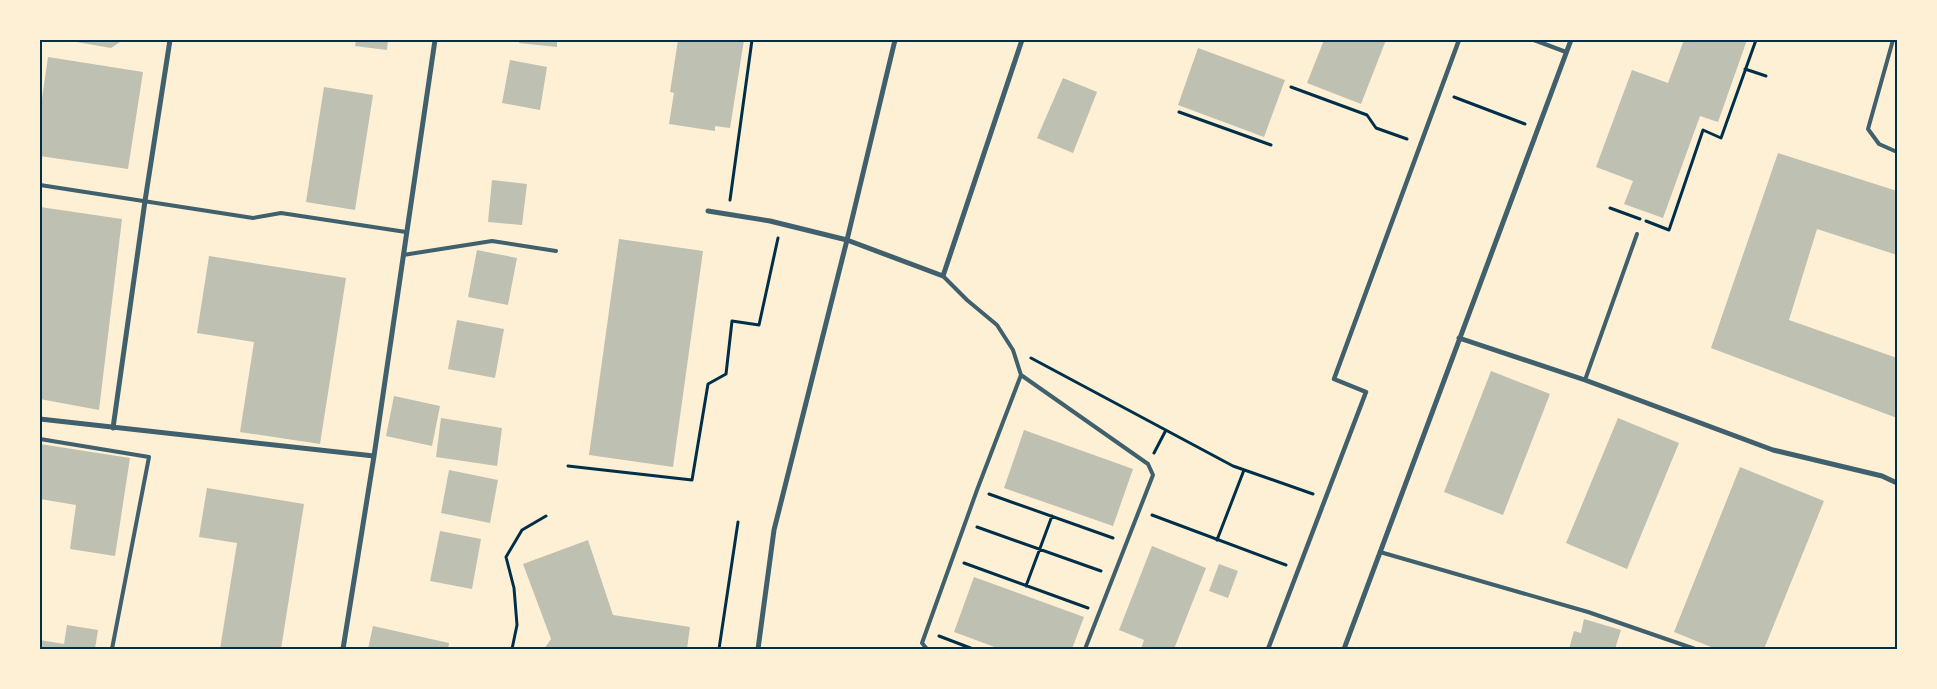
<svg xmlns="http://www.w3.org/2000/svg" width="1937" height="689" viewBox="0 0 1937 689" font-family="'PT Sans Narrow',sans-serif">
<rect width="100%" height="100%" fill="#fdf0d5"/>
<path fill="#bec0b2" d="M 65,40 L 123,40 L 111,48 Z
M 356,40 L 388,40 L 387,50 L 355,46 Z
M 520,40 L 557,40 L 557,47 L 519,43 Z
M 678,40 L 744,40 L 730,128 L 715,126 L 715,131 L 669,124 L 674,93 L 670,92 Z
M 1324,40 L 1386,40 L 1361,104 L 1307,83 Z
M 1684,40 L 1747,40 L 1718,122 L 1700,116 L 1663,218 L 1624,204 L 1633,181 L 1596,167 L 1632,70 L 1668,83 Z
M 1198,48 L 1285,80 L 1264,137 L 1178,105 Z
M 48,57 L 143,72 L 128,169 L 40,156 L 40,112 Z
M 510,60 L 547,67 L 540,110 L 502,103 Z
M 1063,78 L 1097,92 L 1073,153 L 1037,138 Z
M 324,87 L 373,95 L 355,210 L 306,202 Z
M 1778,153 L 1897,191 L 1897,255 L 1817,229 L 1789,320 L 1897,358 L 1897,418 L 1711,348 Z
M 492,180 L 527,184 L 522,225 L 488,222 Z
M 40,207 L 122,219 L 99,410 L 40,399 Z
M 619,239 L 703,251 L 673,467 L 589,455 Z
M 477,250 L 517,258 L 508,305 L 468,297 Z
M 209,256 L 346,278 L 320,444 L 240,432 L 254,342 L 197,333 Z
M 457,320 L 504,329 L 495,378 L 448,369 Z
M 1491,371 L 1550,394 L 1503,515 L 1444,492 Z
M 394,396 L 440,406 L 432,446 L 386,436 Z
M 441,418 L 502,428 L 497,466 L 436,457 Z
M 1618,418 L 1679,443 L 1627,569 L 1566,543 Z
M 1024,430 L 1133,469 L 1113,526 L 1004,488 Z
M 40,444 L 130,458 L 115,556 L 70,549 L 76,505 L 40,499 Z
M 1740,467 L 1824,501 L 1764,649 L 1716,649 L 1674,632 Z
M 449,470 L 498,480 L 490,523 L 441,513 Z
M 207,488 L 304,504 L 281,649 L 220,649 L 237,543 L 199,537 Z
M 440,531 L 481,539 L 472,589 L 430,581 Z
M 588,540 L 613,615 L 690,627 L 687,649 L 544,649 L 551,639 L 523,564 Z
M 1152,546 L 1206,568 L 1174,649 L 1141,649 L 1144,640 L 1119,630 Z
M 1219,564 L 1238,571 L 1228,598 L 1209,591 Z
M 974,577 L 1084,617 L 1072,649 L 1000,649 L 954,632 Z
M 1584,619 L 1621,630 L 1615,649 L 1569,649 L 1574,631 L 1581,633 Z
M 67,625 L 98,630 L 95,649 L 40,649 L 40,640 L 64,644 Z
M 373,626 L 449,643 L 448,649 L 368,649 Z"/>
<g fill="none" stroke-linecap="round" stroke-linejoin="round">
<path stroke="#003049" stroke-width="3" d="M 1745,69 L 1766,76
M 1291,87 L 1367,115 L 1376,128 L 1407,139
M 1454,97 L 1525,124
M 1179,112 L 1271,145
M 730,200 L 752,40
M 1610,208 L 1640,219
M 1646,221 L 1669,230 L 1703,130 L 1721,138 L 1756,40
M 1031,358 L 1233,466 L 1313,494
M 1154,453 L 1166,430
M 568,466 L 692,480 L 708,384 L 726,374 L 732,321 L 759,325 L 778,238
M 989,494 L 1113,538
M 1152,515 L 1286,565
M 977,527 L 1101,571
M 1217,540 L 1244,470
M 964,563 L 1088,608
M 1026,586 L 1052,516
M 939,636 L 973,649
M 512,649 L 517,625 L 514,588 L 506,557 L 522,530 L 546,516
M 719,649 L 738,522"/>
<path stroke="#3f606c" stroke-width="4" d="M 1893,40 L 1868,129 L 1879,144 L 1897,152
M 40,185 L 253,218 L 281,213 L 406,232
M 403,255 L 492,241 L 556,251
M 1021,375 L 1148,464 L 1153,475 L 1085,649
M 1585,380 L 1637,234
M 40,439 L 149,457 L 112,649
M 1380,552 L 1588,612 L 1695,649
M 927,649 L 922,643 L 977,490 L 1021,375 L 1013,350 L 997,325 L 967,300 L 943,276"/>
<path stroke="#3f606c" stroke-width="4.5" d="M 1534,40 L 1566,52
M 1268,649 L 1366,392 L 1334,379 L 1459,40"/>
<path stroke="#3f606c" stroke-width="5" d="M 708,211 L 770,221 L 847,240 L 943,276 L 1022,40
M 1459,338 L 1585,380 L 1773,450 L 1882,476 L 1897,483
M 40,419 L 374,456
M 113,428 L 145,201 L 170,40
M 343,649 L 374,456 L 435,40
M 758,649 L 774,530 L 847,240 L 895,40
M 1344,649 L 1571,40"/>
</g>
<rect width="1937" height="689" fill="none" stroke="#fdf0d5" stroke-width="82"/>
<rect x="41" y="41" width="1855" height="607" fill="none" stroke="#003049" stroke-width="2"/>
</svg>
